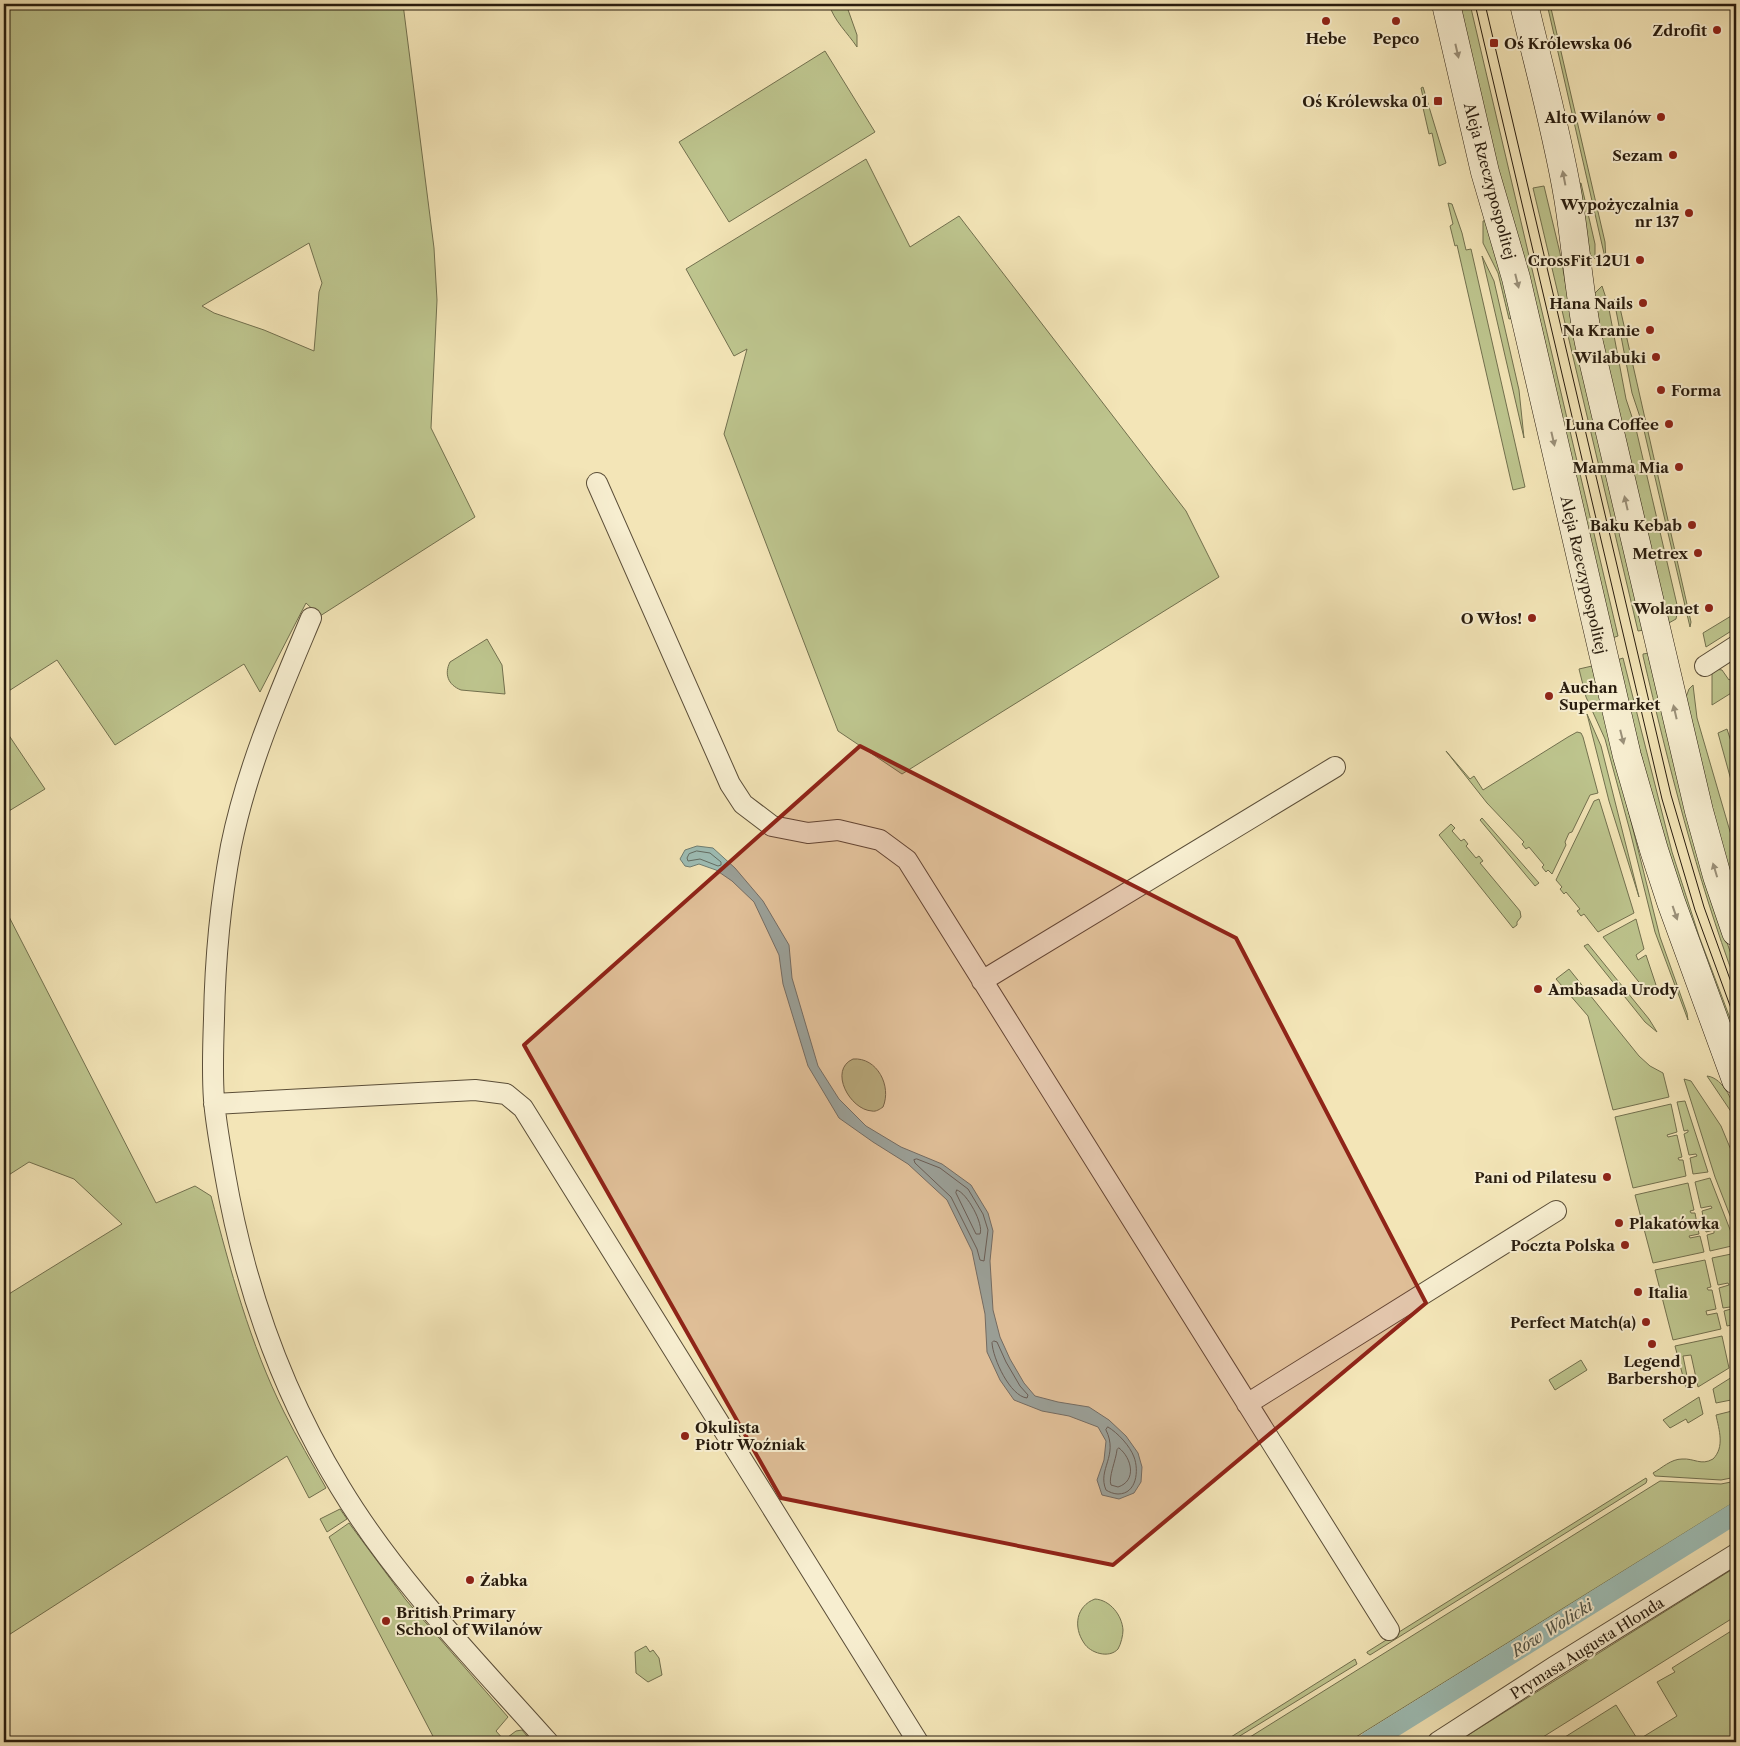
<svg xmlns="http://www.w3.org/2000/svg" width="1740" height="1746" viewBox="0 0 1740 1746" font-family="'Libre Caslon Text',serif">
<rect width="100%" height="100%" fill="#f3e5b7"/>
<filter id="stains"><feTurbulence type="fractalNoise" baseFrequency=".004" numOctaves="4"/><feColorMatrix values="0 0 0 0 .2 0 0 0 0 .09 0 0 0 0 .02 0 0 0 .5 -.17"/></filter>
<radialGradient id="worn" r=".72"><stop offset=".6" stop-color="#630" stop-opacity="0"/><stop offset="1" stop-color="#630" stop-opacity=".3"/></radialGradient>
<path fill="#bdc48d" stroke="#72704e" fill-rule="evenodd" d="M 4,4 L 403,4 L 434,248 L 437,300 L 431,428 L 475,517 L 320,616 L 306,603 L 260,692 L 244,664 L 115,745 L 57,660 L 4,694 ZM 309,243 L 322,283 L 319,292 L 314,351 L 264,330 L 214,313 L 202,306 Z
M 829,4 L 846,4 L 857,35 L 857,47 C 847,32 834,21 829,4 Z
M 1458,4 L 1470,4 L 1618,636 L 1612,638 L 1538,312 L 1504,197 Z
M 1547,4 L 1550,4 L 1605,242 L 1606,262 Z
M 825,51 L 875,132 L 729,222 L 679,142 Z
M 1423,87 L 1446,163 L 1439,166 L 1432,133 L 1429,134 L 1421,99 L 1423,97 L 1421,88 Z
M 866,159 L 910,247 L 959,216 L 1186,511 L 1219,577 L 902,774 L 838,731 L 724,434 L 747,349 L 734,356 L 686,269 Z
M 1581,183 L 1595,244 L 1595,259 L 1588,252 L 1578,184 Z
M 1544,186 L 1560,253 L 1577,346 L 1644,630 L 1638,631 L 1533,188 Z
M 1448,203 L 1452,204 L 1462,233 L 1466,250 L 1471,249 L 1525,487 L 1513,490 L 1457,245 L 1455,246 L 1450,226 L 1453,224 Z
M 1486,220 L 1498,260 L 1513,318 L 1509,319 L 1498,273 L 1483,243 L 1483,221 Z
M 1482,256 L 1494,281 L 1519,390 L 1524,438 Z
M 1602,286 L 1608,304 L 1626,399 L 1636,429 L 1678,609 L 1676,619 L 1667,624 L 1599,332 L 1594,294 Z
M 1618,299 L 1691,622 L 1690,627 L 1643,426 L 1632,393 L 1614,300 Z
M 1736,613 L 1736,628 L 1706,647 L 1703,633 Z
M 487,639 L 502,665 L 505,694 L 461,690 C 448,685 444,674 450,662 Z
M 1649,653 L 1725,937 L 1736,968 L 1736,983 C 1696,875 1669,767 1643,656 L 1643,654 Z
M 1623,658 L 1672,852 L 1699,936 L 1736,1034 L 1736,1043 C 1713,982 1690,921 1670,859 C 1650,794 1634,727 1617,660 Z
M 1592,666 L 1660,937 L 1687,1013 L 1688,1020 L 1655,932 L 1630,831 L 1605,739 L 1586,697 L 1579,669 Z
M 1715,669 L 1722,670 L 1729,680 L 1736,675 L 1736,690 L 1712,705 L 1712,671 Z
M 1693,685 L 1697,718 L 1736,852 L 1736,899 L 1719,840 L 1686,697 L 1689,689 Z
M 1587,714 L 1601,746 L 1639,897 L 1609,801 Z
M 4,728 L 45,789 L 4,814 Z
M 1727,729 L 1736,757 L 1736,778 L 1731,780 L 1718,733 Z
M 1577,732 L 1581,733 L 1583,737 L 1598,793 L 1590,795 L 1572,832 L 1569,833 L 1565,842 L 1566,845 L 1552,874 L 1548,870 L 1546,872 L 1542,867 L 1544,865 L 1529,847 L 1526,849 L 1522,844 L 1524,842 L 1487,803 L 1446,751 L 1470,779 L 1474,776 L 1483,790 L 1568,737 Z
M 1599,799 L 1634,913 L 1598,932 L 1584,914 L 1581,916 L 1577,911 L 1580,909 L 1566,892 L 1564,894 L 1560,889 L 1562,887 L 1556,880 L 1594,801 Z
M 1482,818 L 1539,883 L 1535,886 L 1480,820 Z
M 1451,824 L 1455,828 L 1452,831 L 1461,841 L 1464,839 L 1468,844 L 1466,846 L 1476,858 L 1479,856 L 1483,861 L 1480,863 L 1520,911 L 1521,917 L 1517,922 L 1517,925 L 1513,928 L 1439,835 Z
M 4,907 L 156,1203 L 195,1186 L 211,1196 C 230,1269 250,1344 284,1412 C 297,1438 312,1463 326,1488 L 309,1498 L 287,1456 L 4,1638 L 4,1297 L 122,1224 L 74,1179 L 29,1162 L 4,1178 Z
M 1636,919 L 1644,949 L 1636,955 L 1638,960 L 1646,955 L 1656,985 L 1649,989 L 1650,996 L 1603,937 Z
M 1588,944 L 1649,1019 L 1657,1032 L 1645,1022 L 1584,946 Z
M 1569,969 L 1639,1056 L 1650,1066 L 1663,1073 L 1669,1097 L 1613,1110 L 1588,1016 L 1556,979 Z
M 853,1059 C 877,1057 892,1086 883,1107 C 880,1109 876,1112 872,1111 C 850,1110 828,1070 853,1059 Z
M 1707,1076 C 1724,1078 1735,1104 1736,1119 Z
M 1684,1079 L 1691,1081 L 1721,1126 L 1736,1162 L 1736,1231 L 1715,1177 Z
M 1685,1101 L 1708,1172 L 1693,1174 L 1690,1158 L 1697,1156 L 1696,1154 L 1689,1155 L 1684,1134 L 1688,1132 L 1688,1130 L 1684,1131 L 1677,1102 Z
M 1671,1104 L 1677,1132 L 1667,1135 L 1668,1137 L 1677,1135 L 1682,1157 L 1678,1158 L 1679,1160 L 1683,1160 L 1686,1176 L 1633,1188 L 1615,1117 Z
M 1710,1178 L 1736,1245 L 1710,1251 L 1707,1235 L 1714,1233 L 1714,1230 L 1706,1232 L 1702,1211 L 1712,1208 L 1711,1206 L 1701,1208 L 1695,1182 Z
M 1688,1183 L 1694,1210 L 1690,1211 L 1691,1213 L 1695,1213 L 1699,1234 L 1689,1236 L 1690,1238 L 1700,1236 L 1704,1252 L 1653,1263 L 1635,1195 Z
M 1736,1253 L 1736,1324 L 1727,1326 L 1724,1311 L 1731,1309 L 1730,1307 L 1723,1308 L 1719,1288 L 1729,1285 L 1728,1283 L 1718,1285 L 1712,1258 Z
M 1705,1260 L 1711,1287 L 1707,1288 L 1708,1290 L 1712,1290 L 1716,1309 L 1706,1311 L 1707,1315 L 1717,1313 L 1721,1329 L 1673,1340 L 1655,1270 Z
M 1722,1336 L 1729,1368 L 1698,1387 L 1691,1355 L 1683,1356 L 1689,1386 L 1686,1388 L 1675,1346 Z
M 1581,1360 L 1587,1370 L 1555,1390 L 1549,1380 Z
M 1732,1377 L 1736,1399 L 1716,1403 L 1713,1389 Z
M 1699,1397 L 1703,1414 L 1688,1423 L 1686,1419 L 1670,1428 L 1663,1420 Z
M 1736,1410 L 1736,1419 L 1733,1420 L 1734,1425 L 1736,1424 L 1736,1477 L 1721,1480 L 1655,1476 L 1653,1473 C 1662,1468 1671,1459 1682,1459 C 1694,1458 1701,1466 1713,1459 C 1725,1447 1719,1430 1716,1415 Z
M 1646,1478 L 1647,1480 L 1646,1483 L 1370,1655 L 1367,1653 L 1367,1652 Z
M 1660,1481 L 1721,1484 L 1736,1481 L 1736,1511 L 1731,1504 L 1348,1742 L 1242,1742 Z
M 340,1509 L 347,1519 L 327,1532 L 320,1519 Z
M 349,1523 L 406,1600 L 508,1717 L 496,1731 L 504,1740 L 516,1731 L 522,1730 L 532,1742 L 436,1742 L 329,1537 Z
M 1736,1567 L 1736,1616 L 1535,1742 L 1457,1742 Z
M 1095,1599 C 1110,1600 1122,1615 1123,1630 C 1123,1635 1121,1644 1118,1649 C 1109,1659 1090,1653 1084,1643 C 1073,1627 1076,1606 1095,1599 Z
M 1736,1628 L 1736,1742 L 1557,1742 L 1616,1705 L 1638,1740 L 1677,1716 L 1657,1682 L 1675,1672 L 1672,1668 Z
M 646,1646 L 650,1652 L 653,1650 L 659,1658 L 662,1675 L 648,1682 L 636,1673 L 635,1652 Z
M 1355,1659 L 1357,1664 L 1230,1742 L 1223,1742 Z"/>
<path fill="#9dbdb5" stroke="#6e7d72" d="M 697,846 L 713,848 L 735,868 L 763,901 L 789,945 L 792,978 L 818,1066 L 839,1099 L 866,1126 L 901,1147 L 942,1164 L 971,1185 L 988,1213 L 993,1231 L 990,1261 L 993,1310 L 1000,1337 L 1010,1359 L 1024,1383 L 1035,1396 L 1058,1402 L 1089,1407 L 1109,1420 L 1126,1436 L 1138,1453 L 1142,1467 L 1141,1482 L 1134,1493 L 1119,1499 L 1102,1495 L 1097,1480 L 1104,1460 L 1106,1441 L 1098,1427 L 1069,1416 L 1042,1411 L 1014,1400 L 1000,1380 L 987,1352 L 985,1314 L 972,1251 L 947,1200 L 908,1164 L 873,1142 L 839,1118 L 808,1066 L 783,984 L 779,955 L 754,902 L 732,881 L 716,870 L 699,864 L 690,867 L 685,866 L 680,859 L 685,850 Z"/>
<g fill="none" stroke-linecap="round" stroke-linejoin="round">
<path stroke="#626c62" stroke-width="1" d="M 697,851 L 710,853 L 721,862 L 721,865 L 718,866 L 700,859 L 688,861 L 687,858 L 689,854 Z
M 917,1159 L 940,1168 L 968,1189 L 983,1214 L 988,1230 L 984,1261 L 980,1260 L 977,1249 L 951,1197 L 915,1163 L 914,1160 Z
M 957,1190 C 967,1193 984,1224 980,1234 L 976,1234 L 956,1193 Z
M 994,1341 L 997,1342 L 1006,1362 L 1020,1386 L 1028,1395 L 1027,1398 C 1010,1396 993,1359 992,1343 Z
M 1108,1427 C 1118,1433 1130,1446 1134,1457 C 1139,1470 1137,1494 1118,1494 C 1114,1494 1109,1492 1106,1490 C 1097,1469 1119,1456 1106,1430 Z
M 1119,1448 C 1132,1458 1137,1481 1118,1487 L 1111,1485 C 1108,1478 1116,1460 1117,1450 Z"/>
<path stroke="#9dbdb5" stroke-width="21" d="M 1369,1742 L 1736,1513"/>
<g stroke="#5b4e38" stroke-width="22">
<path id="street" d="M 597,483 L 730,784 L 743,804 L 772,826 L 808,833 L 838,830 L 880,840 L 907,860 L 1389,1630
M 311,618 C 280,692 247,767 231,846 C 220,904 215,961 214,1019 C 213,1046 212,1073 214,1100 C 216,1125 221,1150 225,1174 C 244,1284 282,1392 340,1487 C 396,1580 476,1661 548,1742
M 1705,666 L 1736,646
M 982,981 L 1335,767
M 214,1104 L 475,1090 L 506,1094 L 523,1108 L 918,1742
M 1247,1404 L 1556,1211
M 1438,1742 L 1554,1667 L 1736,1554"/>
</g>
<g stroke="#281c0e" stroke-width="29">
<path id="secondary" d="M 1446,4 L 1485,172 L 1516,278 L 1627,756 L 1654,850 L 1671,902 L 1736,1080
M 1524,4 C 1539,68 1557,132 1568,197 C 1576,245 1579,295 1589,343 L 1699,811 L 1717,876 L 1736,932"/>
</g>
<use href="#street" stroke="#f7eed0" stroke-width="20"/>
<use href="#secondary" stroke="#f7eed0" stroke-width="28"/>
<path stroke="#281c0e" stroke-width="1" d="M 1475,4 L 1662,799 L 1695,910 L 1736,1022
M 1485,4 L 1671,795 L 1704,907 L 1736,996"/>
</g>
<defs><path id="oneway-solid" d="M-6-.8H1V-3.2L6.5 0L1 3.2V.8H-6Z" transform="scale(1.25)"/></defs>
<g fill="#9a9079">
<use href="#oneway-solid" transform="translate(1457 51) rotate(77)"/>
<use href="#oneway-solid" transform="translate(1564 178) rotate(-101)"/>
<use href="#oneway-solid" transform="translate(1517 281) rotate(76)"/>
<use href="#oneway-solid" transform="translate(1553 439) rotate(77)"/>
<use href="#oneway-solid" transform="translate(1626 503) rotate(-103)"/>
<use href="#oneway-solid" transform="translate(1675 712) rotate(-103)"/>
<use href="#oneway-solid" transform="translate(1622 737) rotate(76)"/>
<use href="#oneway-solid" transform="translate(1715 870) rotate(-107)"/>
<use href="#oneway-solid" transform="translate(1675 913) rotate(71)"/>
</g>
<path fill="#8f2418" fill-opacity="0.2" stroke="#8f2418" stroke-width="4" stroke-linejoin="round" d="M 860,746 L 1236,938 L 1426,1303 L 1113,1565 L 781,1498 L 524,1045 Z"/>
<g fill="#8f2418" stroke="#f7eed0" stroke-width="2">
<circle cx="1326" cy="21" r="5"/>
<circle cx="1396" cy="21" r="5"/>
<circle cx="1717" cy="30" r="5"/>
<rect x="1489" y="38" width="10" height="10" rx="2.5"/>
<rect x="1433" y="96" width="10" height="10" rx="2.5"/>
<circle cx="1661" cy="117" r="5"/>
<circle cx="1673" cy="155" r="5"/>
<circle cx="1689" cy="213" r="5"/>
<circle cx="1640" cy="260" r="5"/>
<circle cx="1643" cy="303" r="5"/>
<circle cx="1650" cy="330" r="5"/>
<circle cx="1656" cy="357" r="5"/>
<circle cx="1661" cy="390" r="5"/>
<circle cx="1669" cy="424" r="5"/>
<circle cx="1679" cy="467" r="5"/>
<circle cx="1692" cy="525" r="5"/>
<circle cx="1698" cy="553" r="5"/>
<circle cx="1709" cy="608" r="5"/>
<circle cx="1532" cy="618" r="5"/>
<circle cx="1549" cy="696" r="5"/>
<circle cx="1538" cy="989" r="5"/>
<circle cx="1607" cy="1177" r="5"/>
<circle cx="1619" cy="1223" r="5"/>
<circle cx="1625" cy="1245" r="5"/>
<circle cx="1638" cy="1292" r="5"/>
<circle cx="1646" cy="1322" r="5"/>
<circle cx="1652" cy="1344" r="5"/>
<circle cx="685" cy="1436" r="5"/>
<circle cx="470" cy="1580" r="5"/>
<circle cx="386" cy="1621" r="5"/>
</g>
<g text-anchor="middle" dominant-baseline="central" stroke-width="4" stroke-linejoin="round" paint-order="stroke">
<g font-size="15" font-weight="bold" fill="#281c0e" stroke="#f7eed0" text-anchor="end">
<text x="1707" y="30">Zdrofit</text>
<text x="1326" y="38" text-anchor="middle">Hebe</text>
<text x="1396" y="38" text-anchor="middle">Pepco</text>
<text x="1504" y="43" text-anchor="start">Oś Królewska 06</text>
<text x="1428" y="101">Oś Królewska 01</text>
<text x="1651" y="117">Alto Wilanów</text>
<text x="1663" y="155">Sezam</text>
<text x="1679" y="204">Wypożyczalnia<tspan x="1679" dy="17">nr 137</tspan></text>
<text x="1630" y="260">CrossFit 12U1</text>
<text x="1633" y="303">Hana Nails</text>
<text x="1640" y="330">Na Kranie</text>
<text x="1646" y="357">Wilabuki</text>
<text x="1671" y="390" text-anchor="start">Forma</text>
<text x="1659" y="424">Luna Coffee</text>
<text x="1669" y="467">Mamma Mia</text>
<text x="1682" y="525">Baku Kebab</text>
<text x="1688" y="553">Metrex</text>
<text x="1699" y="608">Wolanet</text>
<text x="1522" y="618">O Włos!</text>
<text x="1559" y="687" text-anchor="start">Auchan<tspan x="1559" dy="17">Supermarket</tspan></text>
<text x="1548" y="989" text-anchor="start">Ambasada Urody</text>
<text x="1597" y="1177">Pani od Pilatesu</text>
<text x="1629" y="1223" text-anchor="start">Plakatówka</text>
<text x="1615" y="1245">Poczta Polska</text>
<text x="1648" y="1292" text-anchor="start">Italia</text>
<text x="1636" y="1322">Perfect Match(a)</text>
<text x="1652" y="1361" text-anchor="middle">Legend<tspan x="1652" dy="17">Barbershop</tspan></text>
<text x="695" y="1427" text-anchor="start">Okulista<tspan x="695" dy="17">Piotr Woźniak</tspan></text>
<text x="480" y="1580" text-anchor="start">Żabka</text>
<text x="396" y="1612" text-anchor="start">British Primary<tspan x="396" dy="17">School of Wilanów</tspan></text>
</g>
<g font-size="15" fill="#281c0e" stroke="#f7eed0">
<text transform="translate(1490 181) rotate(75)">Aleja Rzeczypospolitej</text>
<text transform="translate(1584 575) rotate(77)">Aleja Rzeczypospolitej</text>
<text transform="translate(1587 1648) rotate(-32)">Prymasa Augusta Hlonda</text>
</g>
<g font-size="16" font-style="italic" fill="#515448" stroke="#f7eed0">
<text transform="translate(1552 1628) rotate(-32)">Rów Wolicki</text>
</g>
</g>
<rect width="1740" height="1746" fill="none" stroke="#f3e5b7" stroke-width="20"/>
<rect x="5" y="5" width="1730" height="1736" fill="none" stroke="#281c0e" stroke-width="2.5"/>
<rect x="10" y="10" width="1720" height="1726" fill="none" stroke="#281c0e"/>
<rect width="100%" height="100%" filter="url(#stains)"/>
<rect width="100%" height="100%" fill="url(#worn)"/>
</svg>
